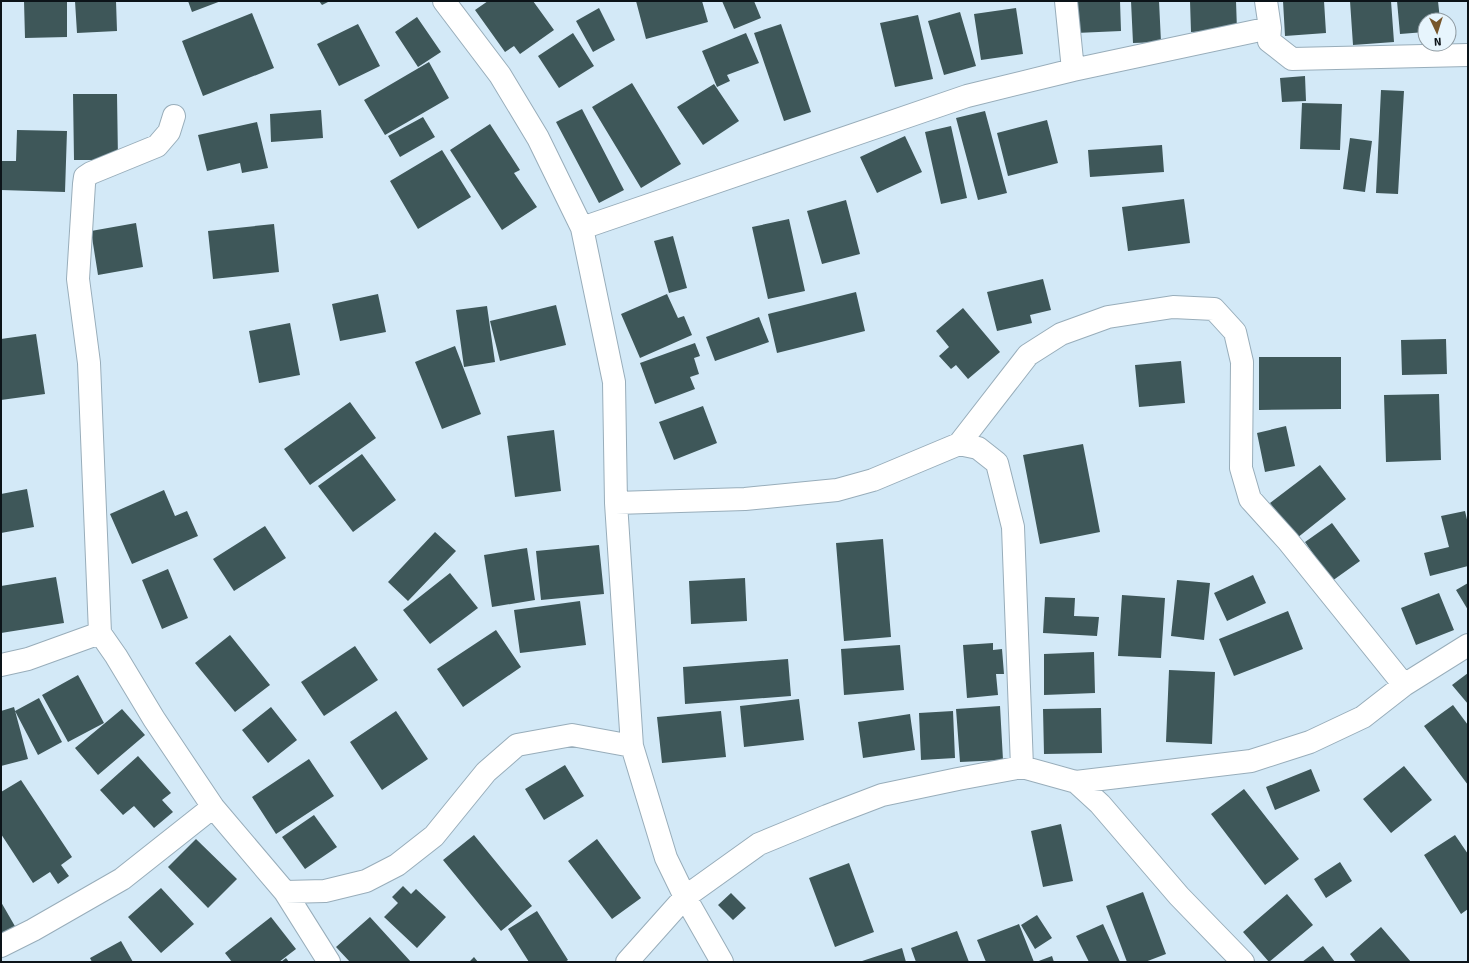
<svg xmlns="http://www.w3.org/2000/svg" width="1469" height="963" viewBox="0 0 1469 963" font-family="Signika,sans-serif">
<rect width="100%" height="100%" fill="#d3e9f7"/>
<path fill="#3e5759" d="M 24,1 L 67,1 L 67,37 L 25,38 Z
M 75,1 L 116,1 L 117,31 L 77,33 Z
M 188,1 L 221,1 L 192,12 Z
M 319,1 L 330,1 L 322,5 Z
M 488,1 L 533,1 L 554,30 L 520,54 L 514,46 L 505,52 L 475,10 Z
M 636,1 L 702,1 L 708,22 L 646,39 Z
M 722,1 L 754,1 L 761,18 L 734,29 Z
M 1075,1 L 1120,1 L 1121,31 L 1076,33 Z
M 1131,1 L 1159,1 L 1161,42 L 1133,43 Z
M 1190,1 L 1236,1 L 1237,30 L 1191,32 Z
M 1283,1 L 1324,1 L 1326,33 L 1285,36 Z
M 1350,1 L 1391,1 L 1394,42 L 1353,45 Z
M 1397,1 L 1438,1 L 1440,20 L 1425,20 L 1425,32 L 1400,34 Z
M 599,8 L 615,40 L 593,52 L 576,21 Z
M 1016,8 L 1023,54 L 981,60 L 974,14 Z
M 960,12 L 976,66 L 944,75 L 928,21 Z
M 252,13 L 274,68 L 203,96 L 182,41 Z
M 918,15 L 933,79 L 895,87 L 880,23 Z
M 417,17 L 441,52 L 418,67 L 395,32 Z
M 358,24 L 380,66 L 339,86 L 317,44 Z
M 781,24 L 811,112 L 784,121 L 754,33 Z
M 573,33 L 594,66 L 559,88 L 538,56 Z
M 746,33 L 759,63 L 727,75 L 730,81 L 717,87 L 702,51 Z
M 429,62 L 449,98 L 385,135 L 364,100 Z
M 1305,76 L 1306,101 L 1282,102 L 1280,78 Z
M 632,83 L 681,164 L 641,188 L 592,107 Z
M 714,84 L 739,121 L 703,145 L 677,107 Z
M 1381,90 L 1404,91 L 1398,194 L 1376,193 Z
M 73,94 L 117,94 L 118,160 L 74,160 Z
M 1302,103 L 1342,104 L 1340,150 L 1300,149 Z
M 582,109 L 624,190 L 599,203 L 556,122 Z
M 321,110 L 323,138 L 271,142 L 270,114 Z
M 985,111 L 1007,193 L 978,200 L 956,118 Z
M 423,117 L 435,137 L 400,157 L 388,136 Z
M 1047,120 L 1058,163 L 1008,176 L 997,133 Z
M 257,122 L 268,168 L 242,173 L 240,163 L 207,171 L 198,135 Z
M 490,124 L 520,170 L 514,173 L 537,207 L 502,230 L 450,150 Z
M 951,126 L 967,198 L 941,204 L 925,132 Z
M 17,130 L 67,131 L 65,192 L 1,190 L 2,161 L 16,161 Z
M 905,136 L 922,172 L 877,193 L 860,157 Z
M 1350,138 L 1372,141 L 1365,192 L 1343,189 Z
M 1162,145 L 1164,172 L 1090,177 L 1088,150 Z
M 442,150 L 471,197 L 418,229 L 390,181 Z
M 1184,199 L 1190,243 L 1128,251 L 1122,207 Z
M 846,200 L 860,254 L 822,264 L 807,211 Z
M 789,219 L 805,291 L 768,299 L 752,227 Z
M 136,223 L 143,267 L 98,275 L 91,231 Z
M 274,224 L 279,272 L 213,279 L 208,231 Z
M 673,236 L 687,288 L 669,293 L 654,241 Z
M 1043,279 L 1051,310 L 1030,315 L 1032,323 L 997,331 L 987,292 Z
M 856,292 L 865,331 L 777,353 L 768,314 Z
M 378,294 L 386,332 L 340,341 L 332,304 Z
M 667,294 L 678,318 L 684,316 L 692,335 L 640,358 L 621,314 Z
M 556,305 L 566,345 L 500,361 L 490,321 Z
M 487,306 L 495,362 L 464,367 L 456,310 Z
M 963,308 L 1000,352 L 968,379 L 956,365 L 951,369 L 939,356 L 949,347 L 936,331 Z
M 759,317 L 769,342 L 715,361 L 706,337 Z
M 290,323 L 300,375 L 259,383 L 249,331 Z
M 36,334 L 45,394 L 1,400 L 1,339 Z
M 1446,339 L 1447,374 L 1402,375 L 1401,340 Z
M 695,343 L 700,356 L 694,358 L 699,374 L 690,377 L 695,389 L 655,404 L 640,363 Z
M 455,346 L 481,414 L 442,429 L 415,362 Z
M 1259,357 L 1341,357 L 1341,409 L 1259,410 Z
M 1181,361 L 1185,403 L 1139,407 L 1135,365 Z
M 1439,394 L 1441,460 L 1386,462 L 1384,395 Z
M 350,402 L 376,438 L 310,485 L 284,449 Z
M 703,406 L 717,443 L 674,460 L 659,422 Z
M 1286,426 L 1295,466 L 1265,472 L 1257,433 Z
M 554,430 L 561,491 L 515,497 L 507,436 Z
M 1083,444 L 1100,532 L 1040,544 L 1023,455 Z
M 362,454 L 396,500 L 353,532 L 318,486 Z
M 1320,465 L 1346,499 L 1297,538 L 1270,503 Z
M 27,489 L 34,527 L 1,533 L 1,494 Z
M 164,490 L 175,516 L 187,511 L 198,536 L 132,564 L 110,514 Z
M 1465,511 L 1468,524 L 1468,566 L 1430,576 L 1424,553 L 1449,547 L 1441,516 Z
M 1332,523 L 1360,561 L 1332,581 L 1305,542 Z
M 265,526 L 286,558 L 234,591 L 213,559 Z
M 435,532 L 456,551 L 408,601 L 388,582 Z
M 883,539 L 891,637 L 844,641 L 836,543 Z
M 599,545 L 604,594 L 541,600 L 536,551 Z
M 527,548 L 535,600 L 492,607 L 484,555 Z
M 168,569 L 188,618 L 162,629 L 142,580 Z
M 450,573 L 478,608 L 430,644 L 403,610 Z
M 1253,575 L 1266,603 L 1227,621 L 1214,593 Z
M 56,577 L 64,623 L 1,633 L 1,586 Z
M 745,578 L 747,621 L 691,624 L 689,581 Z
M 1177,580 L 1210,583 L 1204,640 L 1171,636 Z
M 1468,583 L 1468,610 L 1456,590 Z
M 1439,593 L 1454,630 L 1416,645 L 1401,608 Z
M 1122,595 L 1165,598 L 1161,658 L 1118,656 Z
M 1045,597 L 1075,598 L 1074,616 L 1099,617 L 1097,636 L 1043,633 Z
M 580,601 L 586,645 L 520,653 L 514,610 Z
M 1288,611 L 1303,649 L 1234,676 L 1219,639 Z
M 496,630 L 521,667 L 463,707 L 437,669 Z
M 230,635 L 270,685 L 235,712 L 195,663 Z
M 993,643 L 993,650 L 1002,649 L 1004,674 L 996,674 L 998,695 L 967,698 L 963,645 Z
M 900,645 L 904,690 L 844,695 L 841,649 Z
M 355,646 L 378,680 L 324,716 L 301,682 Z
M 1094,652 L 1095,693 L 1044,695 L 1044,654 Z
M 788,659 L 791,696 L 685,704 L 683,667 Z
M 1169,670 L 1215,672 L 1212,744 L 1166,742 Z
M 1468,673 L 1468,704 L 1452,685 Z
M 78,675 L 104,723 L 68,742 L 42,695 Z
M 39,698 L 62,742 L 38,755 L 15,711 Z
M 799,699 L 804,740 L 744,747 L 740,706 Z
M 1453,705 L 1468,725 L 1468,785 L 1424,726 Z
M 1000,706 L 1003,760 L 960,762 L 956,709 Z
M 14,707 L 28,759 L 1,766 L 1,711 Z
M 271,707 L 297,740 L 268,763 L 242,730 Z
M 1101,708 L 1102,753 L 1044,754 L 1043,709 Z
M 122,709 L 145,735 L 98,775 L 75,748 Z
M 396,711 L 428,759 L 382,790 L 350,742 Z
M 721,711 L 726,757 L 662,763 L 657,717 Z
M 953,711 L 955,758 L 921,760 L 919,713 Z
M 910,714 L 915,750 L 863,758 L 858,722 Z
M 138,756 L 171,793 L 162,800 L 173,812 L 154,828 L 134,806 L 123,815 L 100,790 Z
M 309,759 L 334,796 L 276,834 L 252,797 Z
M 565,765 L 584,796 L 544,820 L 525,789 Z
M 1404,766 L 1432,800 L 1391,833 L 1363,799 Z
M 1311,769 L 1320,791 L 1275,810 L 1266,787 Z
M 21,780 L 72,857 L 61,865 L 69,876 L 58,884 L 50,872 L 33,883 L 1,834 L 1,792 Z
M 1244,789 L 1299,859 L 1265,885 L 1211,814 Z
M 314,815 L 337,847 L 305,869 L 282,837 Z
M 1061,824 L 1073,881 L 1043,887 L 1031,831 Z
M 474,835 L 532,906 L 501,931 L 443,860 Z
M 1455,835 L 1468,854 L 1468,909 L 1461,914 L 1424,855 Z
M 196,839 L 237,879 L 208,908 L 168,867 Z
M 597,839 L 641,898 L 612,919 L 568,861 Z
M 1340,862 L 1352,881 L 1326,898 L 1314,879 Z
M 849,863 L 874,932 L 835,947 L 809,878 Z
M 403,886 L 411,894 L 416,889 L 446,917 L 417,948 L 384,917 L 398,903 L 392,897 Z
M 161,888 L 194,924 L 161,953 L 128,917 Z
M 1143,892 L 1166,954 L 1145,962 L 1127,962 L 1106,906 Z
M 731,893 L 746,908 L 733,920 L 718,905 Z
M 1287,894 L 1313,925 L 1269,962 L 1243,932 Z
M 1,902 L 16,928 L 1,937 Z
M 537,911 L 568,960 L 565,962 L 529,962 L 508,929 Z
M 1037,915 L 1052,938 L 1035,949 L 1021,925 Z
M 271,917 L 296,949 L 279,962 L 232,962 L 225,953 Z
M 370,917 L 411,962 L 350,962 L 336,947 Z
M 1019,924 L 1034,962 L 986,962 L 977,940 Z
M 1103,924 L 1120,962 L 1089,962 L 1076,936 Z
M 1381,927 L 1411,962 L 1356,962 L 1350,954 Z
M 957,931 L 969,962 L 916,962 L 911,948 Z
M 121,941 L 133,962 L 92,962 L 90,958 Z
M 1323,946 L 1335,962 L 1302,962 Z
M 902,948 L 906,962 L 859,962 Z
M 1052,956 L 1054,962 L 1036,962 Z
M 474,957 L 478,962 L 469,962 Z
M 286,958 L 289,962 L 281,962 Z"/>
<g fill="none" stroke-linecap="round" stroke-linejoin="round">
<g stroke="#98adba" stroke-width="24">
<path id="minor" d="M 444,1 L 500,75 L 538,138 L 582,228 L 614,382 L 616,503 L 632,746 L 666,858 L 685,897 L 722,962
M 1066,1 L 1073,70
M 1266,1 L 1270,28 L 1269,41 L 1292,59 L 1468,55
M 174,116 L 169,132 L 157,146 L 91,173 L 85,177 L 84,184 L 78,279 L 89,363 L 100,633 L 116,656 L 154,719 L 213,807 L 285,892 L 329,962
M 582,228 L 967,96 L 1073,70 L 1270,28
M 959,444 L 978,448 L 997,463 L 1013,527 L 1022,767
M 616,503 L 745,499 L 837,490 L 873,480 L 959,444 L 1028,355 L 1061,334 L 1108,317 L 1173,307 L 1214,309 L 1235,332 L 1242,362 L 1241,468 L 1250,499 L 1288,541 L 1404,685
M 1,665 L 28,659 L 100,633
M 1076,782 L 1100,804 L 1179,896 L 1243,962
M 285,892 L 325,891 L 366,881 L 397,865 L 434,836 L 486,772 L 517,745 L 572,735 L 632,746
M 1,946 L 33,930 L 122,879 L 213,807
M 627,962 L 685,897 L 759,844 L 827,816 L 882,795 L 958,779 L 1022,767 L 1076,782 L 1251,761 L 1310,742 L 1363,717 L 1404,685 L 1468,645"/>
</g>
<use href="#minor" stroke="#fff" stroke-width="22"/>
</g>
<rect width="1469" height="963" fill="none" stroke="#0c1419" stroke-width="4"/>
<g transform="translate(1437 32) rotate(176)"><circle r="19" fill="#e7f5fd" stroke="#8f9ba2"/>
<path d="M0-3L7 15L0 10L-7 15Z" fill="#76562c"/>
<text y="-6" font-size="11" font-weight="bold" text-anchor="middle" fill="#0c1419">N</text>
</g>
</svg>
